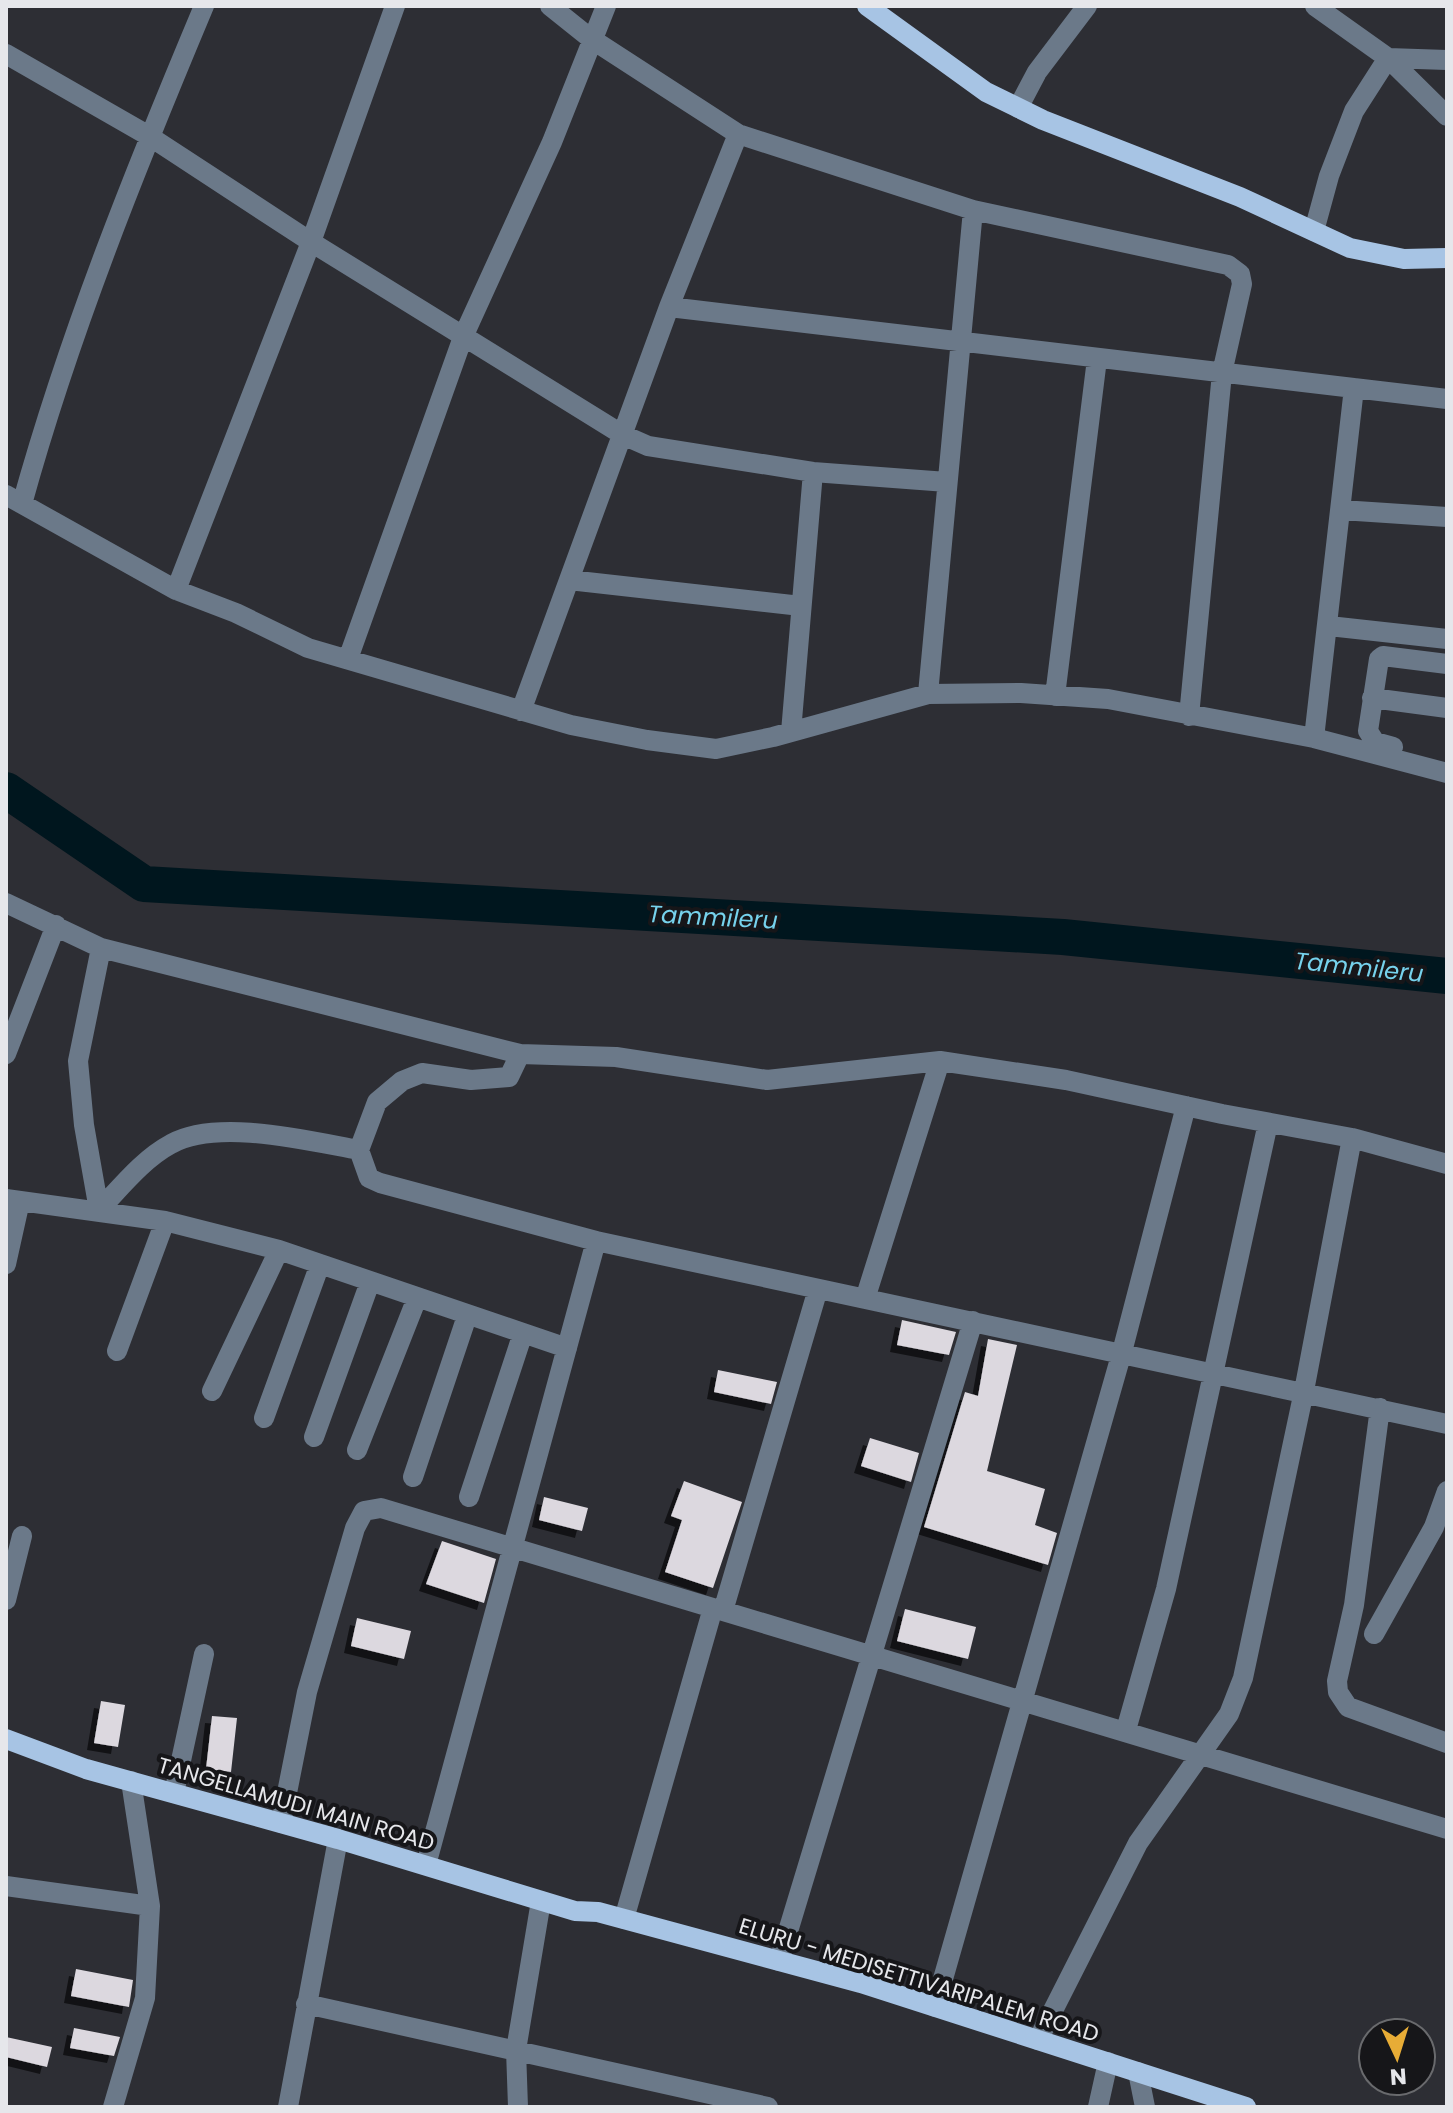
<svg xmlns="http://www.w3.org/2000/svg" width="1453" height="2113" viewBox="0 0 1453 2113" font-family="Poppins,sans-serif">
<defs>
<filter id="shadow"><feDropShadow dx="-7" dy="7" stdDeviation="0" flood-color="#0009"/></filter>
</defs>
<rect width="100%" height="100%" fill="#2d2e34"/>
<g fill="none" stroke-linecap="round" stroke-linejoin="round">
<path stroke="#00161e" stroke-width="36" d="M 6,790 L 144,884 L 1063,937 L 1447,976"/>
</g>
<path fill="#dcd8df" filter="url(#shadow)" d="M 902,1320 L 956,1332 L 949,1355 L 897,1345 Z
M 988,1339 L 1017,1345 L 987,1471 L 1045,1489 L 1035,1525 L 1057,1533 L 1048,1565 L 924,1527 L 965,1392 L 978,1396 Z
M 718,1370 L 777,1382 L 771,1404 L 714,1392 Z
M 870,1438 L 919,1453 L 911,1482 L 861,1466 Z
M 684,1481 L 742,1502 L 713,1588 L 665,1572 L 682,1520 L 671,1516 Z
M 544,1497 L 588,1508 L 582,1531 L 539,1520 Z
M 442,1541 L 496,1559 L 484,1603 L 426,1584 Z
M 905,1609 L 976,1627 L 968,1659 L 897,1641 Z
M 357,1618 L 411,1631 L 404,1659 L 351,1646 Z
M 101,1701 L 125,1705 L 118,1747 L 94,1743 Z
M 212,1716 L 237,1718 L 231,1772 L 206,1769 Z
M 76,1969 L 133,1980 L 129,2007 L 71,1996 Z
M 74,2028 L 120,2037 L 114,2056 L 70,2048 Z
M 6,2037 L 52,2047 L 47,2067 L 6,2057 Z"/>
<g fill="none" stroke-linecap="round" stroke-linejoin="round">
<path stroke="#6b7989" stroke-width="20" d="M 1315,6 L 1388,58 L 1447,116
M 6,54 L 149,136 L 311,242 L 395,6
M 1018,108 L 1037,72 L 1087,6
M 738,134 L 973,210 L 1228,265 L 1240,274 L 1242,284 L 1222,373 L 1189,716
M 1314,231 L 1329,176 L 1354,111 L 1388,58 L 1447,60
M 669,307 L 1447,399
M 6,495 L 176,590 L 311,242 L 623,435 L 648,446 L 813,472 L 947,482
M 22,504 C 69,334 136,168 204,6
M 1341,510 L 1447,517
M 569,580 L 801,606
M 176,590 L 236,613 L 308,648 L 571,725 L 647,740 L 716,749 L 773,737 L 928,694 L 1021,693 L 1108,699 L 1314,738 L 1447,773
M 1329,626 L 1447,639
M 348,659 L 463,337 L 552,142 L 606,6
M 928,694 L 973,210
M 1055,696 L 1097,359
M 1372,698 L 1447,708
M 521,711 L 669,307 L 738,134 L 590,38 L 550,6
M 791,732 L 813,472
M 1314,738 L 1354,388
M 1393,747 L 1375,742 L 1368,731 L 1379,659 L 1383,656 L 1447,664
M 6,903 L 101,948 L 520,1054 L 509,1077 L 471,1080 L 422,1073 L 402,1081 L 377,1102 L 359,1150 C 309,1141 217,1118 171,1144 C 143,1159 121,1187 99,1210
M 6,1054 L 56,925
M 520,1054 L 616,1057 L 767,1080 L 940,1061 L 1066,1080 L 1222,1114 L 1352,1138 L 1447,1164
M 359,1150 L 369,1178 L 380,1183 L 596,1241 L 1447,1424
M 6,1199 L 165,1221 L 279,1250 L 523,1333 L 469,1497
M 99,1210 L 84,1125 L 78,1061 L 101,948
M 6,1264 L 20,1201
M 865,1299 L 940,1061
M 523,1333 L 567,1348
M 117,1351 L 165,1221
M 212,1391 L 279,1250
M 1380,1408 L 1354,1605 L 1337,1681 L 1338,1692 L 1348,1707 L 1447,1743
M 264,1418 L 320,1264
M 314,1437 L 370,1282
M 357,1450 L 417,1298
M 413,1477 L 467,1316
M 6,1600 L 22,1536
M 723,1611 L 818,1289
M 1374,1634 L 1434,1527 L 1447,1491
M 1126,1730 L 1166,1589 L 1268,1123
M 174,1793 L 204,1654
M 281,1823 L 307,1692 L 355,1528 L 364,1511 L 381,1508 L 1447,1829
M 426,1865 L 596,1241
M 6,1886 L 150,1906
M 624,1919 L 713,1608
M 779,1961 L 973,1321
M 306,2004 L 768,2107
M 935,2007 L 1122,1352 L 1186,1106
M 1038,2040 L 1138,1843 L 1229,1714 L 1243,1678 L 1304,1391 L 1352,1138
M 1138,2072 L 1145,2107
M 113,2107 L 145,1998 L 150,1906 L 131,1781
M 288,2107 L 338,1839
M 518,2107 L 516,2050 L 541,1901
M 1098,2107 L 1108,2062"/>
<path stroke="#a7c4e4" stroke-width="20" d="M 867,6 L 986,92 L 1043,120 L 1240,197 L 1350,248 L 1404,259 L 1447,258
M 6,1739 L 86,1769 L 338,1839 L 575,1911 L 598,1912 L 861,1983 L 1246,2107"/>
</g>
<g text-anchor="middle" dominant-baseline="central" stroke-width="8" stroke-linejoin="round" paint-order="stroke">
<g font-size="22" fill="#e6e7eb" stroke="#161619">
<text transform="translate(296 1804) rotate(16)">TANGELLAMUDI MAIN ROAD</text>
<text transform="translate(919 1980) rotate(17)">ELURU - MEDISETTIVARIPALEM ROAD</text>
</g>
<g font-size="24" font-style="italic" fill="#76d2ec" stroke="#161619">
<text transform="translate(713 917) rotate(3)">Tammileru</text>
<text transform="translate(1359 967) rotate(6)">Tammileru</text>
</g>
</g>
<rect width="1453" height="2113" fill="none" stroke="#e6e7eb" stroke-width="16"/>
<g transform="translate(1397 2057) rotate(176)"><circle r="38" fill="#161619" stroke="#696a6d" stroke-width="2"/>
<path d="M0-6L14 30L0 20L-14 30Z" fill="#e7ac36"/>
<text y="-12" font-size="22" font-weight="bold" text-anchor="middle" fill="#e6e7eb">N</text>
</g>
</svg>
